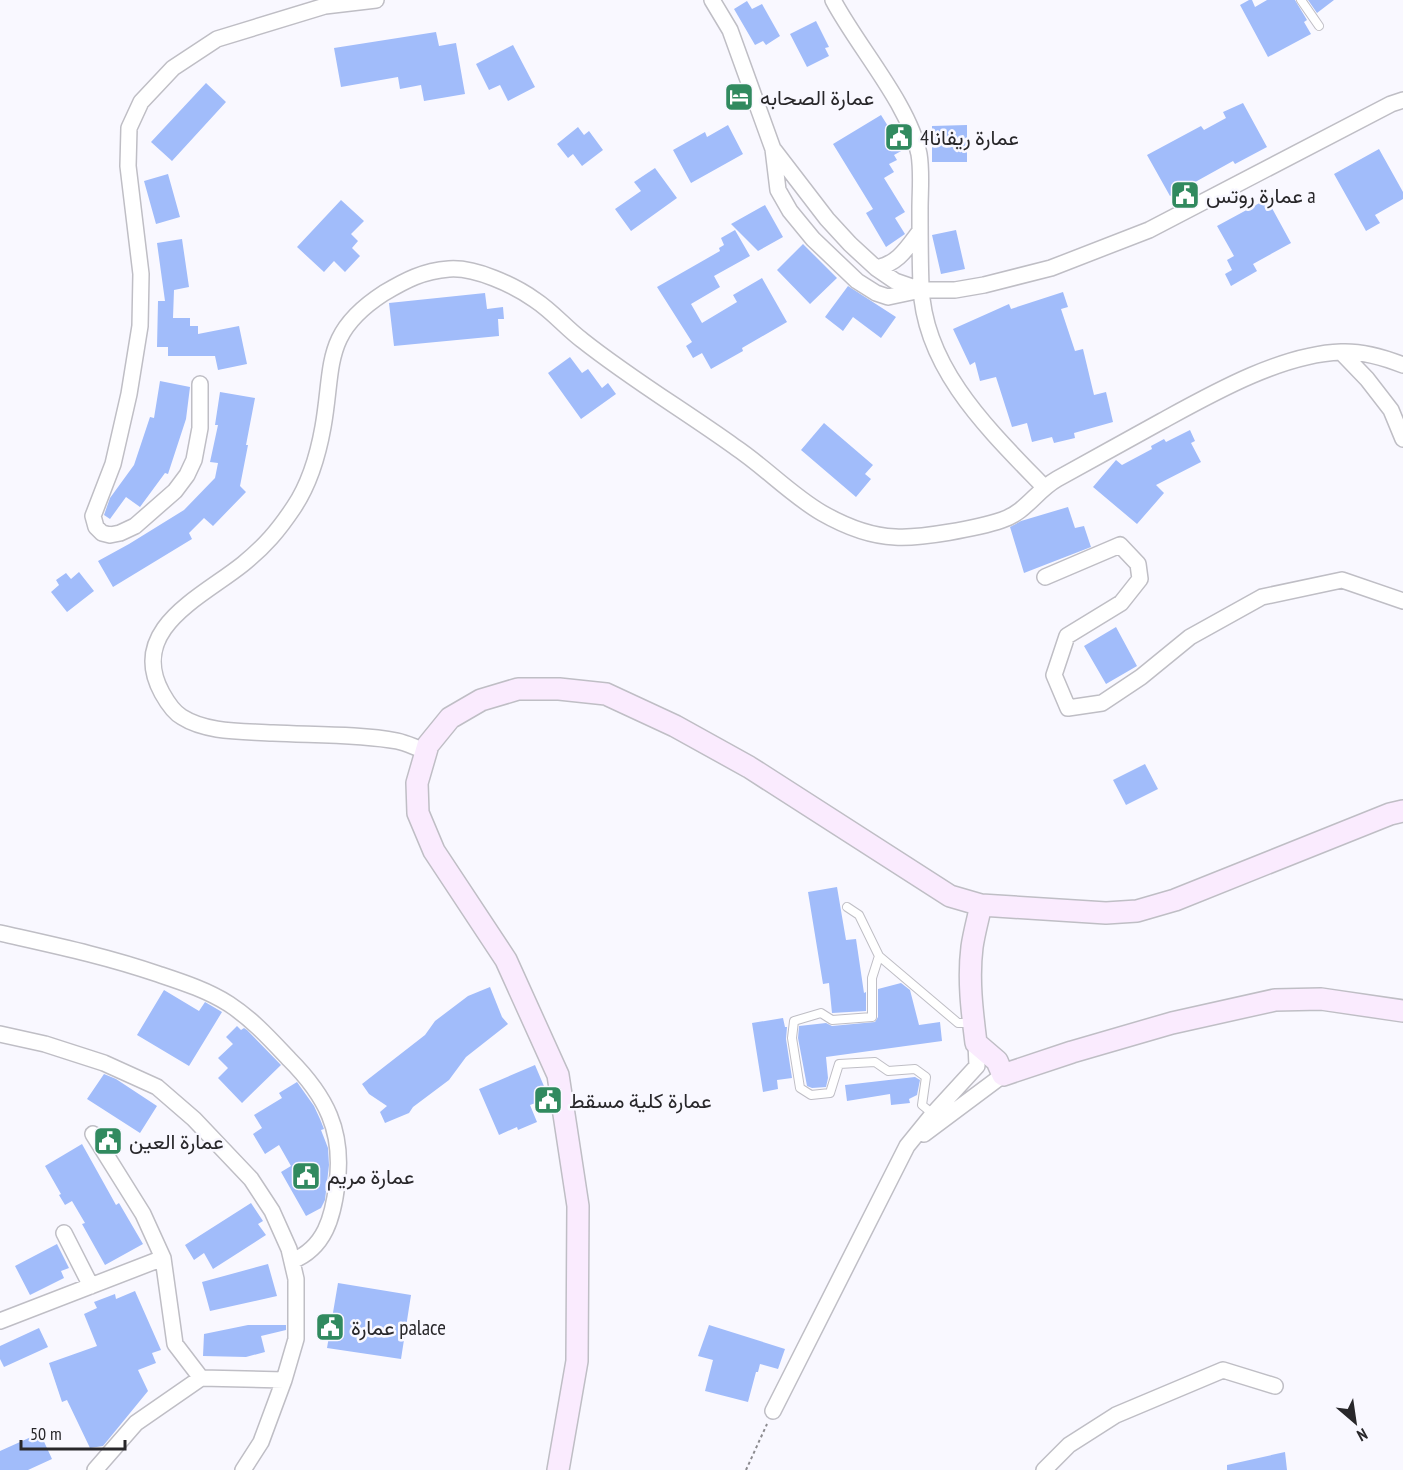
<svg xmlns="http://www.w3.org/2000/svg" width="1403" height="1470" viewBox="0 0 1403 1470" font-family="'PT Sans Narrow',Vazirmatn,sans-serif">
<rect width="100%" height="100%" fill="#f9f8ff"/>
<path fill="#a1bcfa" d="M 1249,0 L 1252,0 L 1255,7 L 1267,0 L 1295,0 L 1307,20 L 1304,22 L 1311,34 L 1268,57 L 1240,5 Z
M 1308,0 L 1334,0 L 1317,13 Z
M 747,1 L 752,9 L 762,4 L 780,36 L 766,45 L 763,41 L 755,45 L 734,9 Z
M 816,21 L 829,47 L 825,48 L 829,56 L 807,67 L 790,34 Z
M 436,32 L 439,46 L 456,43 L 465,94 L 424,101 L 421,85 L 400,89 L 398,77 L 341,87 L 334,48 Z
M 513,45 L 535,87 L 508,101 L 500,85 L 489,90 L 476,64 Z
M 206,83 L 226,102 L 172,161 L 151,142 Z
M 1243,103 L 1267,147 L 1235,164 L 1233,161 L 1170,196 L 1147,155 L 1201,126 L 1204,130 L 1226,118 L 1223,112 Z
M 881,115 L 903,150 L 894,155 L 897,160 L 889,164 L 894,172 L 884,178 L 905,212 L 895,218 L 905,234 L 886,247 L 866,213 L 873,209 L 833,144 Z
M 728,125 L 743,154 L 691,183 L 673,150 L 705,132 L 707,137 Z
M 967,125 L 967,162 L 932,162 L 932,126 Z
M 578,127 L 584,135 L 589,131 L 603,150 L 582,166 L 573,154 L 568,158 L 557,144 Z
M 1379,149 L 1403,192 L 1403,199 L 1375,215 L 1380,223 L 1366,231 L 1334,174 Z
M 655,168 L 677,198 L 631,231 L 615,209 L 641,191 L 634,182 Z
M 168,174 L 180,217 L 156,224 L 144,181 Z
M 1267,199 L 1291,243 L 1253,264 L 1257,271 L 1231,286 L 1225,274 L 1232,270 L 1227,260 L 1234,256 L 1217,226 Z
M 341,200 L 364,221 L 351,234 L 358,241 L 352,248 L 360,256 L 345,272 L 334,261 L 324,272 L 297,247 Z
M 765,205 L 783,237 L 758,251 L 731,224 Z
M 735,230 L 750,256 L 714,276 L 720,287 L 691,304 L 702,323 L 737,302 L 733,295 L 762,278 L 787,322 L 742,348 L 743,351 L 711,369 L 702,353 L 693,358 L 686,346 L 692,342 L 657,287 L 720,251 L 719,248 L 724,245 L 721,238 Z
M 956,230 L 965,269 L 941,274 L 932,235 Z
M 182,239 L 189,287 L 174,290 L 173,318 L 190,318 L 190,326 L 198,326 L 198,334 L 239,326 L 247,364 L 218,370 L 215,356 L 168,356 L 168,347 L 157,347 L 158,301 L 165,301 L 157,243 Z
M 803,244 L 837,278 L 810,304 L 777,270 Z
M 848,286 L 896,317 L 881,338 L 853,317 L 843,331 L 825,317 Z
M 1063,292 L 1068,307 L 1061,309 L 1075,351 L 1083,349 L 1094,395 L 1106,392 L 1113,422 L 1074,433 L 1075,438 L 1054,443 L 1052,437 L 1032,442 L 1027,423 L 1012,427 L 996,377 L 980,381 L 975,362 L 970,365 L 953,329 L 1009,304 L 1011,309 Z
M 485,293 L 487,309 L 503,307 L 504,319 L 498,319 L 499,336 L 394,346 L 389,303 Z
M 570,357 L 582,373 L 588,369 L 602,388 L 608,383 L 616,394 L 581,419 L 548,373 Z
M 160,381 L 190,387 L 186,419 L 168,474 L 165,473 L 140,507 L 126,497 L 110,519 L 104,515 L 110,498 L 134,465 L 150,417 L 154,418 Z
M 220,392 L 255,398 L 246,445 L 248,445 L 240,486 L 246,492 L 213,526 L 204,518 L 189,533 L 192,539 L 113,587 L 98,561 L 129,544 L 184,510 L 215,478 L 218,463 L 210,462 L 218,425 L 215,425 Z
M 824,423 L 873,465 L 865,474 L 871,479 L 856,497 L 801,450 Z
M 1190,430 L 1195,441 L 1191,443 L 1201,462 L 1156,485 L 1164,493 L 1137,524 L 1093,487 L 1116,460 L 1122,465 L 1152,449 L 1151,446 L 1164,439 L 1166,442 Z
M 1068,507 L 1075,528 L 1084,526 L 1091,547 L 1024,573 L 1010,527 L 1021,521 Z
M 79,572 L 94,591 L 67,612 L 51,592 L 59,585 L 56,580 L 66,573 L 71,579 Z
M 1116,627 L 1137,666 L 1106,684 L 1084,646 Z
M 1145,764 L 1158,789 L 1126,805 L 1113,780 Z
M 837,887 L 846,940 L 856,939 L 864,993 L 866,992 L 866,1011 L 832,1013 L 829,983 L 823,984 L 808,892 Z
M 901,983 L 910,990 L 919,1025 L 940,1022 L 942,1041 L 826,1057 L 828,1078 L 826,1087 L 812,1088 L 807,1086 L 798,1038 L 799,1026 L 826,1023 L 832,1026 L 875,1022 L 878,1017 L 878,989 Z
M 490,987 L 502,1017 L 508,1024 L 466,1057 L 449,1080 L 413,1107 L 409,1113 L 385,1123 L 380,1112 L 387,1106 L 369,1094 L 362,1084 L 425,1035 L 435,1021 L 468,996 Z
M 164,990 L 199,1011 L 205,1002 L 222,1012 L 189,1066 L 137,1035 Z
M 783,1018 L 785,1027 L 787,1027 L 786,1039 L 792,1078 L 777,1080 L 778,1089 L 763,1092 L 752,1023 Z
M 237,1026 L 241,1030 L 244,1028 L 247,1030 L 281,1065 L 242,1103 L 218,1078 L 228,1068 L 218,1058 L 233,1044 L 226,1037 Z
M 535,1065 L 549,1098 L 530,1105 L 537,1122 L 518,1130 L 517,1127 L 499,1135 L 479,1089 Z
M 104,1074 L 116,1079 L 157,1106 L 140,1133 L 87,1099 Z
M 915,1077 L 920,1080 L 917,1095 L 909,1099 L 910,1103 L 891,1105 L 890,1094 L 847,1101 L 845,1085 Z
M 297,1082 L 314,1106 L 320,1119 L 324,1129 L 321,1130 L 328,1148 L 329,1165 L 325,1200 L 321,1208 L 306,1216 L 281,1172 L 291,1166 L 279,1145 L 265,1154 L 253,1134 L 262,1128 L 254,1115 L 282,1098 L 279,1093 Z
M 82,1144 L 116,1205 L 119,1203 L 143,1244 L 105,1265 L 82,1224 L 85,1223 L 72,1201 L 65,1205 L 59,1195 L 61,1194 L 45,1166 Z
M 251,1203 L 263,1221 L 258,1224 L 266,1235 L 213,1269 L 204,1253 L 194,1260 L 185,1245 Z
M 57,1244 L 69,1268 L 61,1271 L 64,1278 L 30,1295 L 15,1266 Z
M 268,1264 L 277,1296 L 210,1311 L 202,1282 Z
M 338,1283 L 411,1295 L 401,1359 L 327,1348 Z
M 135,1291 L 161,1350 L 152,1353 L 156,1363 L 138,1370 L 148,1391 L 103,1446 L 90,1448 L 67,1400 L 62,1402 L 49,1363 L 97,1346 L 84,1314 L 97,1308 L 94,1302 L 115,1294 L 116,1299 Z
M 248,1325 L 286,1325 L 286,1330 L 261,1336 L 265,1352 L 246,1357 L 203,1356 L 204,1334 Z
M 709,1325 L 785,1349 L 778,1369 L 760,1364 L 758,1372 L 756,1372 L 748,1402 L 705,1391 L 713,1360 L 698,1356 Z
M 39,1328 L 48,1347 L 4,1367 L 0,1359 L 0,1346 Z
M 40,1433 L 52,1459 L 28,1470 L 0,1470 L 0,1451 Z
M 1285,1452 L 1287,1470 L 1227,1470 L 1227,1465 Z"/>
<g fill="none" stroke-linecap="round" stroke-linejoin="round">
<g stroke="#bfbec5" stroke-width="10">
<path id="lane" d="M 1301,0 L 1319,26
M 847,907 L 859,915 L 879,956 L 958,1023 L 972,1023
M 879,956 L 872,978 L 872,1017 L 832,1020 L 821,1013 L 794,1021 L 792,1038 L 800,1088 L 811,1095 L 830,1093 L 839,1064 L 875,1062 L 888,1071 L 915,1069 L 926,1077 L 922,1105 L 933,1114"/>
</g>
<g stroke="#bfbec5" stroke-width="18">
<path id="street" d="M 712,0 L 730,30 L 773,149 L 778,190 L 790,211 L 813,239 L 857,281 L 876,293 L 888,297 L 921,290 L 955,290 L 984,285 L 1051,268 L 1149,230 L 1391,104 L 1403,100
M 833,0 C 857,46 909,104 919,154 C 922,172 920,191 920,209 C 920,235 920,260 921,286 C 924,369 990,431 1044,487
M 774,150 L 827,219 L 850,244 L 876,268 L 895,281 L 921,290
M 876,268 C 898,264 907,248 920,231
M 1341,352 L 1367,379 L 1391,410 L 1403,439
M 200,384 L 200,428 L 194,460 L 187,475 L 175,491 L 135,526 L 120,533 L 110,535 L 102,533 L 96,527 L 93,516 L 113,464 L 129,394 L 140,326 L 141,274 L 128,166 L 129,128 L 141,102 L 173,68 L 217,39 L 325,6 L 376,0
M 1045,577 L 1120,545 L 1138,564 L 1140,579 L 1121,603 L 1067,636 L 1054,675 L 1068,708 L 1102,703 L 1141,677 L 1190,637 L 1262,597 L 1342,580 L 1403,601
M 426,751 C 416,748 407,743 397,741 C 360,734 311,735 273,733 C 244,731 207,733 182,717 C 173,712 167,702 162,693 C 127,629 202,597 243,564 C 265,546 278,531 294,507 C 310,483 318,455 323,427 C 334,365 322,333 384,293 C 406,280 423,271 449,269 C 475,267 514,285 535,300 C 552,311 566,328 582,340 C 631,379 685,411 735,447 C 765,467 791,495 822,513 C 843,525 870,536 895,537 C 919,539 979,528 1002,520 C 1026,512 1036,491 1057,479 C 1092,460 1127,440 1162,421 C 1213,393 1282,354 1341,352 C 1363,351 1383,357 1403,365
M 0,933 C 53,945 106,956 158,974 C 182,982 207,990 229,1004 C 252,1019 270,1039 289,1059 C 326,1096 344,1131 337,1184 C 333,1217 325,1248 292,1261
M 0,1034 L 45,1044 L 104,1063 L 157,1087 L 194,1119 L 251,1179 L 272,1211 L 289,1249 L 296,1279 L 296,1339 L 284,1380 L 201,1378 L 175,1344 L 163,1258 L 0,1321
M 93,1134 L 143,1214 L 163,1258
M 924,1134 L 1003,1075
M 64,1233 L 91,1286
M 773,1411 L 907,1146 L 933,1114 L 977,1066 L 976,1043
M 95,1470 L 136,1423 L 201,1378
M 243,1470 L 261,1442 L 284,1380
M 1044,1470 L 1069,1445 L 1116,1415 L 1223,1370 L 1275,1386"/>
</g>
<g stroke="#bfbec5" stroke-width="24">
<path id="secondary" d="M 981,905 C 978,919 974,933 972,947 C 968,979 972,1011 976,1043 L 997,1061 L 1003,1075 L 1072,1052 L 1172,1023 L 1275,1000 L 1321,999 L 1403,1011
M 558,1470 L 577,1361 L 578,1206 L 558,1075 L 506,960 L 434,851 L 418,813 L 417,783 L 428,745 L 450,718 L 481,700 L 518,689 L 559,689 L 606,694 L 675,726 L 749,767 L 950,896 L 981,905 L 1106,913 L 1137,911 L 1175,900 L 1390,814 L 1403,811"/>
</g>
<path stroke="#8c8b90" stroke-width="2" stroke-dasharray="3 3" stroke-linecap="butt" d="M 746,1470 L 767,1424"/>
<use href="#lane" stroke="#fff" stroke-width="8"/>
<use href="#street" stroke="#fff" stroke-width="15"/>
<use href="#secondary" stroke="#faebfe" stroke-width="21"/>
</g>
<defs>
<g id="hotel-square" transform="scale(1.5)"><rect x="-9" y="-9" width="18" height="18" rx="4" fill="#318a5f" stroke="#f9f8ff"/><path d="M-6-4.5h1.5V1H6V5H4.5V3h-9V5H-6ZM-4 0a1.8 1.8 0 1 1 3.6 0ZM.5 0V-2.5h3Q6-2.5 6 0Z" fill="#fff"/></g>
<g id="civic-square" transform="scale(1.5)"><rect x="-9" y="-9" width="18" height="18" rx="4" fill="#318a5f" stroke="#f9f8ff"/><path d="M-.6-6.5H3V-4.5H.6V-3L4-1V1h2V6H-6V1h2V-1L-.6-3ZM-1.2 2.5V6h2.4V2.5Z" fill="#fff"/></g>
</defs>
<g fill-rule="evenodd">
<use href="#hotel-square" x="739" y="97"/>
<use href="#civic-square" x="899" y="137"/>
<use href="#civic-square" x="1185" y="195"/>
<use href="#civic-square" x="548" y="1100"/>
<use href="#civic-square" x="108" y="1141"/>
<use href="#civic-square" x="306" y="1176"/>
<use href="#civic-square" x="330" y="1327"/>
</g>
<g text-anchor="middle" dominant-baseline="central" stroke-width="5" stroke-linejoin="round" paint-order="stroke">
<g font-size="21" fill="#28272a" stroke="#f9f8ff" text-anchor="start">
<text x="760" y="97">عمارة الصحابه</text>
<text x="920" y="137">عمارة ريفانا4</text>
<text x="1206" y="195">عمارة روتس a</text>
<text x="569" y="1100">عمارة كلية مسقط</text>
<text x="129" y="1141">عمارة العين</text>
<text x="327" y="1176">عمارة مريم</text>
<text x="351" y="1327">عمارة palace</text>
</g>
</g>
<g transform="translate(1355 1422) rotate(151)" stroke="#f9f8ff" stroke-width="4.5" paint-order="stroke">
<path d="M0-4.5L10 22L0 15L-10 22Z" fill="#28272a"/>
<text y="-9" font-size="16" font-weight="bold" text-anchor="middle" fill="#28272a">N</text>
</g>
<path d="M21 1440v9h104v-9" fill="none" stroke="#28272a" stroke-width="3"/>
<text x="30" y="1440" font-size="18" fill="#28272a" stroke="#f9f8ff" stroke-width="4.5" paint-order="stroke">50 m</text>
</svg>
